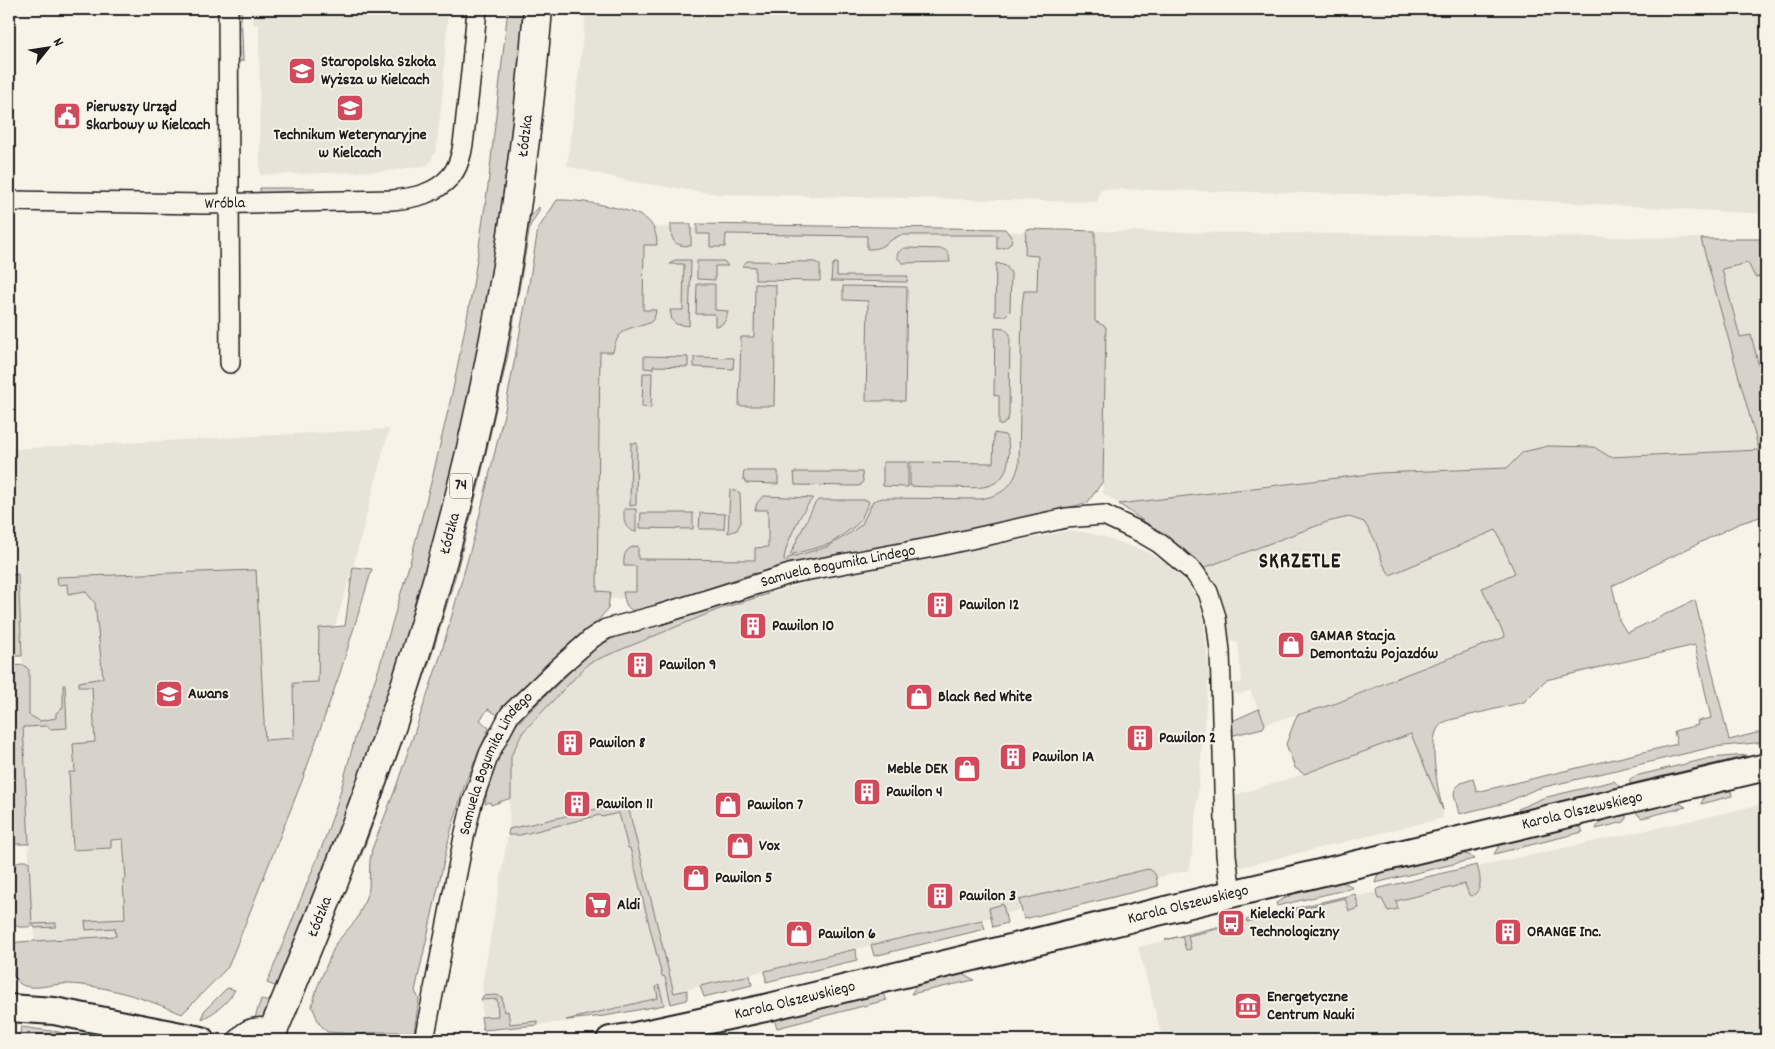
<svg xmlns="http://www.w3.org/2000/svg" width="1775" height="1049" viewBox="0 0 1775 1049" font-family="Dekko,sans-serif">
<rect width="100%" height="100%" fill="#f7f3e8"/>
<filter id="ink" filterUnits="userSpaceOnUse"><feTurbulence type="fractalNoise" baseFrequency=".02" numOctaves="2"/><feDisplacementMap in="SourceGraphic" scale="10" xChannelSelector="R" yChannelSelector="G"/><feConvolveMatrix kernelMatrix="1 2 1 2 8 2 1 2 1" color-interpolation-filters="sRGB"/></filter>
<g filter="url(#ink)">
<path fill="#e6e3d9" d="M 253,9 L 448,9 L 443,90 L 436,151 L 428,165 L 388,171 L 260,175 L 259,25 L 253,24 Z
M 585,9 L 1766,9 L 1766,214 L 1456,196 L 1101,189 L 1097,202 L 717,194 L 633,182 L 567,166 L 585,22 Z
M 639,227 L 1095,233 L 1095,231 L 1766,239 L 1766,450 L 1507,468 L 1379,473 L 1119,504 L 1103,493 L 1102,482 L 1088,502 L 1054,512 L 753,567 L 627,604 L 624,598 L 610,599 L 607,605 L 541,536 Z
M 389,429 L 353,567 L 267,848 L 178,958 L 37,977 L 34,924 L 32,924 L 23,727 L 25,727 L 22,654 L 11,449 Z
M 1349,517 L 1364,522 L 1375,540 L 1383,564 L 1390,575 L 1496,530 L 1515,573 L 1505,637 L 1407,674 L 1337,703 L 1265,724 L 1250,690 L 1238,695 L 1230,690 L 1228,685 L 1235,683 L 1242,683 L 1238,642 L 1228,641 L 1201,569 L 1327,522 Z
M 1068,531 L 1084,532 L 1104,537 L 1148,552 L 1162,561 L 1177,573 L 1190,586 L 1199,601 L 1204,622 L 1209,675 L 1192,855 L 1189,870 L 700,986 L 674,993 L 676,1003 L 566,1022 L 483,1030 L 481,1000 L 483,996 L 482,986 L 509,829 L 511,756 L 523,732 L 589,663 L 717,610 L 813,580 Z
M 1412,733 L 1443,810 L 1443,818 L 1233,869 L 1232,796 L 1304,774 Z
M 1766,803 L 1766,1040 L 1163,1040 L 1138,947 L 1356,896 L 1380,892 L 1493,863 L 1703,818 Z"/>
<path fill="#d7d3cb" stroke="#7a7874" d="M 235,9 L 241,9 L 243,61 L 236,61 Z
M 508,9 L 527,9 L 514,140 L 476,378 L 434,553 L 389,699 L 280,988 L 267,983 L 323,844 L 337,804 L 355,738 L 379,668 L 410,562 L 433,475 L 453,389 L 472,292 L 488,186 Z
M 260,188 L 315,188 L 306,193 L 260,193 Z
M 557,200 C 575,199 630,208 645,218 C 654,224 657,235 657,245 L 644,245 L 643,310 L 656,310 C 654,338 620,312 613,352 L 600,352 L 597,591 L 610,592 L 608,609 L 587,633 L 567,648 L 498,715 L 488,709 L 480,720 L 489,728 L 465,784 L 450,834 L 415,991 L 419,999 L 414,1032 L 379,1032 L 361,1034 L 327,1032 L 319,1023 L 312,1006 L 317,988 L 336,943 L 357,919 L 363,905 L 369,889 L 370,861 L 372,849 L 395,790 L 441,654 L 476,530 L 505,410 L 528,290 L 538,229 Z
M 539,207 L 539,211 L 530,226 L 508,354 L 480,480 L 456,574 L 432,654 L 393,768 L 360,859 L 357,858 L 525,223 Z
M 671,224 L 691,224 L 691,246 C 673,246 671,241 671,224 Z
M 697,224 L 1005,229 L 1012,238 C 1011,247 1005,248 997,249 L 997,235 L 901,235 C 887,240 884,250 867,249 L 867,236 L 726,234 L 725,247 L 710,247 L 710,234 L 697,234 Z
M 1026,229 L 1095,231 L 1095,321 L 1106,327 L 1103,481 L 1088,502 L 1068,508 L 1068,512 L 751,574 L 638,612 C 626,610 625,603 623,592 L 636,592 L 636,566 L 624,566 C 623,554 626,547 638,546 L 638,559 L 755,560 L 755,548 L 768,547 L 768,510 L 755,510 L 757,503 L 763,496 L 813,498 C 803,508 783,548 784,561 L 788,561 L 788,558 L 827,547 L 853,531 L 862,524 L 873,501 L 883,498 L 979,499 C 1002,496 1014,486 1019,464 L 1022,306 L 1024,291 L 1037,291 L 1038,256 L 1025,255 Z
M 1701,239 L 1766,239 L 1766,276 L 1755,277 L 1748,263 L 1722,269 L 1740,337 L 1751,335 L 1766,394 L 1766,515 L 1738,524 L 1612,586 L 1617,606 L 1619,620 L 1627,633 L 1695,600 L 1729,740 L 1764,731 L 1766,742 L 1713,747 L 1536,789 L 1505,803 L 1459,814 L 1454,794 L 1455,789 L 1461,783 L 1473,779 L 1477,792 L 1677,744 L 1674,731 L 1698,725 L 1697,721 L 1711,718 L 1695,645 L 1546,680 L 1524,702 L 1450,720 C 1443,722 1438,726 1436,732 C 1430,746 1438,794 1443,810 L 1411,734 L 1304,774 L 1295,768 L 1286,744 L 1297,715 L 1337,703 L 1407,674 L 1505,637 L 1482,588 L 1515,573 L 1496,530 L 1390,575 L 1383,564 L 1375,540 L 1364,522 L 1349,517 L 1327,522 L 1201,569 L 1185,550 L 1119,504 L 1379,473 L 1507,468 L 1523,452 L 1548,446 L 1594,447 L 1610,457 L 1759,450 Z
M 905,248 L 943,249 C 950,252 949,256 950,262 L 902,263 L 897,257 C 898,251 900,250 905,248 Z
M 675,260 L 691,260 L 689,326 L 676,324 L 672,320 L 670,310 L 683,310 L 684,264 L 670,264 Z
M 697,261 L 724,261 L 728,266 L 715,266 L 715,280 L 697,279 Z
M 747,261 L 815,262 L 820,265 L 820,281 L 755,280 L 755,267 L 742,266 Z
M 834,263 L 837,263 L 837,276 L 908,276 L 907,282 L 831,281 L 832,267 Z
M 996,263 L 1006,266 L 1011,273 L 1010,311 L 1005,316 L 995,316 Z
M 697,284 L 715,284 L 715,310 L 728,311 C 727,319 724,326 715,326 L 715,314 L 696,314 Z
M 755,284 L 775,285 L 776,287 L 774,406 L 739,406 L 741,337 L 754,337 Z
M 843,286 L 907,287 L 905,401 L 866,401 L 868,301 L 843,300 Z
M 995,327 L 1004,328 L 1010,334 L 1009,415 L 1008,419 L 1003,425 L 999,425 L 999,396 L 994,395 Z
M 644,356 L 688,357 L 688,367 L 653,366 L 653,369 L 644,368 Z
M 694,357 L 734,358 L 733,369 L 694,367 Z
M 643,373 L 652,373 L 651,408 L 642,407 Z
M 994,433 L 1005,435 C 1010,442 1009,453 1008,461 C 1004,492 976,488 953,487 C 938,487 924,487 910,486 L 910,462 L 993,463 Z
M 631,443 L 637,443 L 636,505 L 630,506 Z
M 883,462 L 908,462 L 908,487 L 883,486 Z
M 744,471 L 778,471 L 778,484 L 746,483 L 743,478 Z
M 794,472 L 862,472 L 863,481 L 861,485 L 858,486 L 795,485 Z
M 730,490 L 736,491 L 740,493 L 741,522 L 737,530 L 728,533 Z
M 818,500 L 867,500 L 869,502 L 860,521 L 855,526 L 830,544 L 790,555 L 814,505 Z
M 624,509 L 636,509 L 636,532 C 623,529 624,520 624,509 Z
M 641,513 L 693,513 L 693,529 L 640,528 Z
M 700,513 L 725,514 L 724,529 L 699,529 Z
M 353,567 L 372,569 L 340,673 L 302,781 L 228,967 L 182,1014 C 147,999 106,985 67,984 C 53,983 29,993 18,982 C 9,973 12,956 11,944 L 18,942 L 116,936 L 115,928 L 86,930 L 85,921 L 125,919 L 123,879 L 126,879 L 123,839 L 111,840 L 111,848 L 73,850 L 69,772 L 75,772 L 73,744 L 95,742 L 92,687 L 79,687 L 79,682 L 103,678 L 95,603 L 85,591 L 68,594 L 67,584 L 58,585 L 57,577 L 256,570 L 265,740 L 294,738 L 293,683 L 318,682 L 319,628 L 345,626 Z
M 18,574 L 22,654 L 22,656 L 9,656 L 9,575 Z
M 766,587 L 768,594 L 717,610 L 589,663 L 523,732 L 511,756 L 511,798 L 491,805 L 490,802 L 485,804 L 488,785 L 499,753 L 517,724 L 594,648 L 622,634 Z
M 24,665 L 29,670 L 29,715 L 40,721 L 56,718 L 56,713 L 63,707 L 63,685 L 65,685 L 67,728 L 49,729 L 48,726 L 23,727 L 29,844 L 12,844 L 9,838 L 9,666 Z
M 1259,709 L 1265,724 L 1263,728 L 1230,736 L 1230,722 Z
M 1747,755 L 1747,756 L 1630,784 L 1630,779 L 1635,776 L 1710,758 Z
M 1614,781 L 1620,787 L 1519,811 L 1518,809 L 1543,798 Z
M 1731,791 L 1732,796 L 1701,804 L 1705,795 Z
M 627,802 L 674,993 L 687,990 L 687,1000 L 671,1004 L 665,977 L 662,976 L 630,848 L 628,848 L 619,813 L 602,817 L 600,815 L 520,835 L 508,835 L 509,829 Z
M 1677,802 L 1686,807 L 1642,818 L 1639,816 L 1636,812 Z
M 1626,814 L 1626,820 L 1624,822 L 1596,829 C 1601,816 1613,816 1626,814 Z
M 1575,826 L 1581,828 L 1583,832 L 1494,854 L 1501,843 Z
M 1461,853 L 1469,855 L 1474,859 L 1375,883 L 1378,874 L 1381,872 Z
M 20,861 L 29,861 L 32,924 L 56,923 L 56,927 L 35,928 L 34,926 C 24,927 16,930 10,920 L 9,869 Z
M 1477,865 C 1480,876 1484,889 1472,896 L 1469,895 L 1465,884 L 1396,901 L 1398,909 L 1388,911 L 1382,899 L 1378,899 L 1376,890 L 1380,888 Z
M 1148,869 C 1157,871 1156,879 1158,886 L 1024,919 L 1019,900 Z
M 1341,882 L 1348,884 L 1353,888 L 1277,906 L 1276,903 L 1295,893 Z
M 1355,894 L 1359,908 L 1349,911 L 1345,898 L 1247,922 L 1246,920 Z
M 1003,904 L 1007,923 L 993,927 L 989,908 Z
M 982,920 L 985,929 L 874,956 L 871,945 Z
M 1221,926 L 1221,928 L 1188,936 L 1191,949 L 1186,950 L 1182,936 L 1165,940 Z
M 856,949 L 857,960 L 766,982 L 765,971 Z
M 964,974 L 974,980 L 911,994 L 915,988 L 921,984 Z
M 750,975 L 752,985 L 704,997 L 700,986 Z
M 659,985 L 664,1005 L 605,1016 L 566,1020 L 658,998 L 656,987 Z
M 229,988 L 235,990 C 227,1004 216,1012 202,1019 L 204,1011 L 226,989 Z
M 882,993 L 887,1000 L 777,1028 L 774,1019 Z
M 496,995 L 502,997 L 504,1012 L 508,1011 L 510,1024 L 537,1021 L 538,1025 L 483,1030 L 481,1017 L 498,1016 L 497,999 L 481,1000 L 483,996 Z
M 261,999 L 273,1004 L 268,1017 L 253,1024 Z
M 21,1027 L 59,1032 L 80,1040 L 19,1040 Z"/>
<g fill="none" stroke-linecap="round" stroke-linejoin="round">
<g stroke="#1c1c1c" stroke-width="22">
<g id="street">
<path d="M 228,9 L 230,363"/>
<path id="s1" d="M 9,201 L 205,204 L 392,200 C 415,198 435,194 451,176 C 465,159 464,129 467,109 C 471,75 474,42 477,9"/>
<path id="s2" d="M 424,1040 L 464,837 L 472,803 L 489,754 L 510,714 L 558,668 L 592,638 L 606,629 L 658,615 L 793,573 L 939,546 L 1066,518 L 1104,515 L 1142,533 L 1159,543 L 1194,572 L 1208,592 L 1216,617 L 1220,651 L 1226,855 L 1231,894"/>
</g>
</g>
<g stroke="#1c1c1c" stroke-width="30">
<g id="secondary">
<path d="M 9,1008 L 54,1011 L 201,1040"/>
<path id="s3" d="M 610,1040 L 635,1036 L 765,1008 L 1231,894 L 1766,767"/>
</g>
</g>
<g stroke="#1c1c1c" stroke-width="31">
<g id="primary">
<path id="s4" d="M 271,1036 C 328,899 384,761 426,619 C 485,421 522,215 538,9"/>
<path d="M 243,1040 C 251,1030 266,1029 274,1040"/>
</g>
</g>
<use href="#street" stroke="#f7f3e8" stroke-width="19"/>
<use href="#secondary" stroke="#f7f3e8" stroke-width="26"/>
<use href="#primary" stroke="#f7f3e8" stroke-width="28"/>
</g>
</g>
<defs>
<g id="university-square" transform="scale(1.4375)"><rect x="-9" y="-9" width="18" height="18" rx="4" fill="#d1495b" stroke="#f7f3e8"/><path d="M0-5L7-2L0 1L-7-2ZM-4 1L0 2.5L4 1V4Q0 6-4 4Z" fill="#fff"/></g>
<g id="school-square" transform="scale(1.4375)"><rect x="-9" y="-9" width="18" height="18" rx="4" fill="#d1495b" stroke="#f7f3e8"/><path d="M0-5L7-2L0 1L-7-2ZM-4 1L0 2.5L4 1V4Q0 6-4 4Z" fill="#fff"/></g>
<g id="civic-square" transform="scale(1.4375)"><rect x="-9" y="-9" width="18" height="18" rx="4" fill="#d1495b" stroke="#f7f3e8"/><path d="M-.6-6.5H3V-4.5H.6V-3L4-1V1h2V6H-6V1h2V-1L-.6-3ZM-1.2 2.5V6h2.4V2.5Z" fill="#fff"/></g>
<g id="building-square" transform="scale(1.4375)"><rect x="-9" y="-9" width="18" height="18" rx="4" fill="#d1495b" stroke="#f7f3e8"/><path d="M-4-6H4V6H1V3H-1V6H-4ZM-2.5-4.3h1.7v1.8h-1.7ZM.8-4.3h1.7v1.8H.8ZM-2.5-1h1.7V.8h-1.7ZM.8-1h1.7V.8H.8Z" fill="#fff"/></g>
<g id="shop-square" transform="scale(1.4375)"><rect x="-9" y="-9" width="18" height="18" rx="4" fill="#d1495b" stroke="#f7f3e8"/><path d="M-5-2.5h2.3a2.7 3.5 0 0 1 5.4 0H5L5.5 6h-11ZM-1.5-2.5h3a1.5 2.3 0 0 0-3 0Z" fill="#fff"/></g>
<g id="supermarket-square" transform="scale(1.4375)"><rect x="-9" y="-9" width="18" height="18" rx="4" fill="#d1495b" stroke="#f7f3e8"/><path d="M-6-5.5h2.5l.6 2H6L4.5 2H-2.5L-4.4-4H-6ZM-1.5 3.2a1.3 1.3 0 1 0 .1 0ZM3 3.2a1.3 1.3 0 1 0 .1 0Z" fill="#fff"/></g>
<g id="bus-square" transform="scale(1.4375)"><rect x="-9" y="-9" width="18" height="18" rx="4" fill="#d1495b" stroke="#f7f3e8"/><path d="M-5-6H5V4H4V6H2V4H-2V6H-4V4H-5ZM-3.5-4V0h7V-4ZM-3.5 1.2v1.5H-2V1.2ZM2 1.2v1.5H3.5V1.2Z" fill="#fff"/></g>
<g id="museum-square" transform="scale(1.4375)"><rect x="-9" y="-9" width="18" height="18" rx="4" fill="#d1495b" stroke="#f7f3e8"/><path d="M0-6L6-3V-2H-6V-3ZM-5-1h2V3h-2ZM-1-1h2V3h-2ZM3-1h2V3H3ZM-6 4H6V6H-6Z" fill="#fff"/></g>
</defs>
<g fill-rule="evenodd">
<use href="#university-square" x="302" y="71"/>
<use href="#school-square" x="350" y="108"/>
<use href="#civic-square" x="67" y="116"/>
<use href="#building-square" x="940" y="605"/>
<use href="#building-square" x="753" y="626"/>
<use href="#shop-square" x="1291" y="645"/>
<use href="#building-square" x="640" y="665"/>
<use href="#university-square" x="169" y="694"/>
<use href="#shop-square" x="919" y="697"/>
<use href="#building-square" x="1140" y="738"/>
<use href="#building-square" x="570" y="743"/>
<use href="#building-square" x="1013" y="757"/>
<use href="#shop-square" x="967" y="769"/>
<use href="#building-square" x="867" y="792"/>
<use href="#building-square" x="577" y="804"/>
<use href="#shop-square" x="728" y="805"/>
<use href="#shop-square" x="740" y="846"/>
<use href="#shop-square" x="696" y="878"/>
<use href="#building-square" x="940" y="896"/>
<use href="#supermarket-square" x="598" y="905"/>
<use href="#bus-square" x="1231" y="923"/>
<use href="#building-square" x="1508" y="932"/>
<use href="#shop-square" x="799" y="934"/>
<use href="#museum-square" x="1248" y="1006"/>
</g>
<g text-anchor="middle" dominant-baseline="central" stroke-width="4" stroke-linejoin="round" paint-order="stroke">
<rect fill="#f7f3e8" stroke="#5e5c59" stroke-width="1" x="450" y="473.5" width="22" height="25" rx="4"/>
<g font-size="15" font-weight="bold" fill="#1c1c1c">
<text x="461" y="486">74</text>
</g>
<g font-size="16" font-weight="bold" fill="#1c1c1c" stroke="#f7f3e8" text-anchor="start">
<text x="321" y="62">Staropolska Szkoła<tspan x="321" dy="18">Wyższa w Kielcach</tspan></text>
<text x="86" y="107">Pierwszy Urząd<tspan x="86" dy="18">Skarbowy w Kielcach</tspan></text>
<text x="350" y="135" text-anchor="middle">Technikum Weterynaryjne<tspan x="350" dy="18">w Kielcach</tspan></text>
<text x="959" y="605">Pawilon 12</text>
<text x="772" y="626">Pawilon 10</text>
<text x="1310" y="636">GAMAR Stacja<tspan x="1310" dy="18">Demontażu Pojazdów</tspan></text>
<text x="659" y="665">Pawilon 9</text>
<text x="188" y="694">Awans</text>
<text x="938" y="697">Black Red White</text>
<text x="1159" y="738">Pawilon 2</text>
<text x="589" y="743">Pawilon 8</text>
<text x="1032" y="757">Pawilon 1A</text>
<text x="948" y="769" text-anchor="end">Meble DEK</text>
<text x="886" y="792">Pawilon 4</text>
<text x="596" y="804">Pawilon 11</text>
<text x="747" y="805">Pawilon 7</text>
<text x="759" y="846">Vox</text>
<text x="715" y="878">Pawilon 5</text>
<text x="959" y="896">Pawilon 3</text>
<text x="617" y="905">Aldi</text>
<text x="1250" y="914">Kielecki Park<tspan x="1250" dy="18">Technologiczny</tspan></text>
<text x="1527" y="932">ORANGE Inc.</text>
<text x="818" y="934">Pawilon 6</text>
<text x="1267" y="997">Energetyczne<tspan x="1267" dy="18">Centrum Nauki</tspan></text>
</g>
<g font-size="16" fill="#1c1c1c" stroke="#f7f3e8">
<text stroke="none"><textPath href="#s4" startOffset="939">Łódzka</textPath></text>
<text stroke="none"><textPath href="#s1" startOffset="216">Wróbla</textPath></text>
<text stroke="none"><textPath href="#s4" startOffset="534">Łódzka</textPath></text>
<text stroke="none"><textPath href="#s2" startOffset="708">Samuela Bogumiła Lindego</textPath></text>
<text stroke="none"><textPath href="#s2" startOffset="288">Samuela Bogumiła Lindego</textPath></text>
<text stroke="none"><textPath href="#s3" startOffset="999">Karola Olszewskiego</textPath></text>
<text stroke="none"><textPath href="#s3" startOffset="594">Karola Olszewskiego</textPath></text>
<text stroke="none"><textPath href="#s4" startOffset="129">Łódzka</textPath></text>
<text stroke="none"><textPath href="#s3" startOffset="189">Karola Olszewskiego</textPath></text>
</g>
<g font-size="21" font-weight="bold" letter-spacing="1" fill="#1c1c1c" stroke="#f7f3e8">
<text x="1300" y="563">SKRZETLE</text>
</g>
</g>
<rect width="1775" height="1049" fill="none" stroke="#f7f3e8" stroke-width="30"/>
<rect x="15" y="15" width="1745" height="1019" fill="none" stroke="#1c1c1c" stroke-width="2" filter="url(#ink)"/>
<g transform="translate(48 48) rotate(60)" stroke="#f7f3e8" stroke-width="4" paint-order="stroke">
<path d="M0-4L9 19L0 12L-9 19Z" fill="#1c1c1c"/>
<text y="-8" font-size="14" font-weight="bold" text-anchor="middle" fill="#1c1c1c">N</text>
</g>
</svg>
